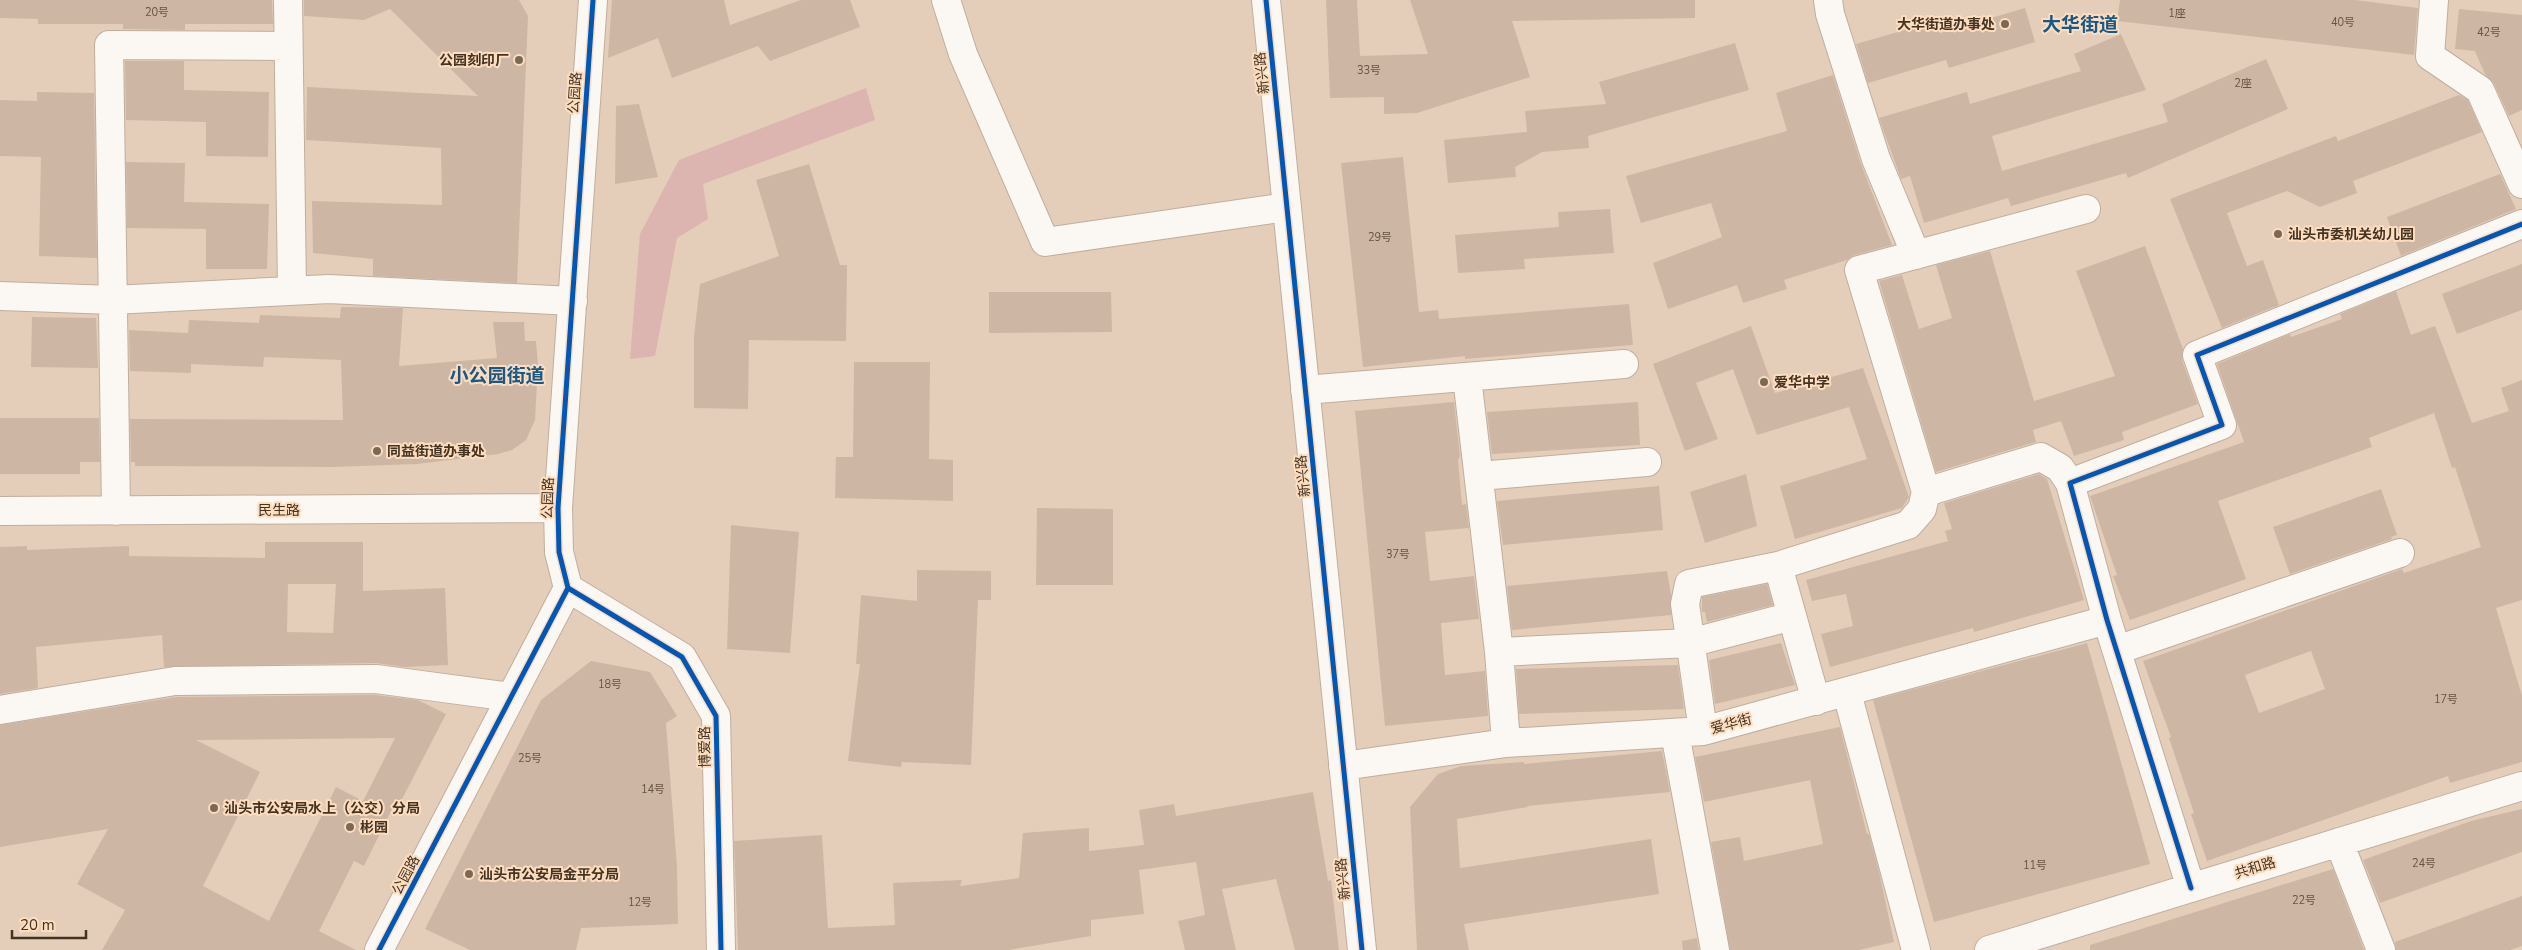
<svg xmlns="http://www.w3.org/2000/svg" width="2522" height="950" viewBox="0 0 2522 950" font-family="'Nunito Sans','Noto Sans SC',sans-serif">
<rect width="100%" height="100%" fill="#e4ceb9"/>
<path fill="#dcb4b0" d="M 866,88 L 875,120 L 703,184 L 708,219 L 677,238 L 655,356 L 630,359 L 640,234 L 679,160 Z"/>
<path fill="#ceb6a5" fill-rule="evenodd" d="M 0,0 L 272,0 L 273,24 L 185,24 L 185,30 L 123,29 L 123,24 L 38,24 L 38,19 L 0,18 Z
M 304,0 L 519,0 L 528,16 L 517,283 L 373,276 L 373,259 L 313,253 L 312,201 L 442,205 L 441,148 L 306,140 L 307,87 L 478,96 L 390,9 L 364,20 L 304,16 Z
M 612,0 L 724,0 L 730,25 L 801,0 L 850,0 L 860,27 L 770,61 L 758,46 L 672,78 L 658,38 L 608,58 Z
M 1326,0 L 1357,0 L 1360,56 L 1428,54 L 1410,0 L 1695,0 L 1695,18 L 1512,21 L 1530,77 L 1417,113 L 1384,114 L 1384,97 L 1330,98 Z
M 2120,0 L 2355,0 L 2418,8 L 2414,55 L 2117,21 Z
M 2025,8 L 2035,42 L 1949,68 L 1946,60 L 1868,83 L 1856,44 L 1936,21 L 1940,33 Z
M 2459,9 L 2522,15 L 2522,110 L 2509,116 L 2494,84 L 2485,74 L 2475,51 L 2455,49 Z
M 2121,34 L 2146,90 L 1992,136 L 2002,171 L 2168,122 L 2162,104 L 2266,59 L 2288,109 L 2128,178 L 2126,173 L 2011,206 L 2008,198 L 1924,223 L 1910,176 L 1901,179 L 1879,118 L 1967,92 L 1970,104 L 2081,71 L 2074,54 Z
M 1735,43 L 1749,90 L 1588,136 L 1589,148 L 1542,152 L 1515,167 L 1516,177 L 1448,183 L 1444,140 L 1527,132 L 1525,111 L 1606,104 L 1599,82 Z
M 125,61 L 184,61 L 184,90 L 269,92 L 268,157 L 206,156 L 206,122 L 126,120 Z
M 1833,75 L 1861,164 L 1892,245 L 1855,255 L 1847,260 L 1784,280 L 1787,289 L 1743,303 L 1737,285 L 1668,309 L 1653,263 L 1722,237 L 1711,203 L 1641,223 L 1626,176 L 1787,131 L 1776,93 Z
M 37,92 L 94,93 L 97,258 L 39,256 L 41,157 L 0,156 L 0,100 L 37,101 Z
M 2459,95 L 2468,100 L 2482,132 L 2353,181 L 2357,193 L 2320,207 L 2287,191 L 2227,213 L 2247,266 L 2263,260 L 2279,305 L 2222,328 L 2170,199 L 2336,136 L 2338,141 Z
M 639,104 L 658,177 L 615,184 L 616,106 Z
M 1403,157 L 1419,312 L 1438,310 L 1439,319 L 1629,304 L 1633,345 L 1465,359 L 1465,356 L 1363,367 L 1341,163 Z
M 126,162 L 185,163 L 184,202 L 269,204 L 267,269 L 206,269 L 206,229 L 127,228 Z
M 809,164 L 840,265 L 847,265 L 846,341 L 749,340 L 748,409 L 694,408 L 694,336 L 700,284 L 779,256 L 756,180 Z
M 2500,174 L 2516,209 L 2401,256 L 2387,217 Z
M 1610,209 L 1614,253 L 1524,259 L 1525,269 L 1458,273 L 1455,235 L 1559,227 L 1558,212 Z
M 2145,246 L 2183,349 L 2182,360 L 2198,404 L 2122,432 L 2124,440 L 2074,456 L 2061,421 L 2033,430 L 2036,442 L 1936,472 L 1879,281 L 1902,275 L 1919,329 L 1952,318 L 1936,265 L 1990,251 L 2034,401 L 2115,376 L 2076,271 Z
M 2522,264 L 2522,310 L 2457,334 L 2442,294 Z
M 2396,291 L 2411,335 L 2435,326 L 2472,423 L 2509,411 L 2501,388 L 2522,380 L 2522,600 L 2496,608 L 2522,696 L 2522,762 L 2450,783 L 2448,776 L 2207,861 L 2191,814 L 2194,813 L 2169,738 L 2171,737 L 2143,661 L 2402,569 L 2404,573 L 2481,547 L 2455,467 L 2452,468 L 2434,413 L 2369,438 L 2372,447 L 2218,501 L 2246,579 L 2130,620 L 2113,576 L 2117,575 L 2090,496 L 2244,442 L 2217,364 L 2290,334 L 2291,337 L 2342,319 L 2340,314 ZM 2311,651 L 2325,689 L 2259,713 L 2245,675 Z
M 989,292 L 1111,292 L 1112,332 L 989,333 Z
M 341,307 L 403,308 L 399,366 L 497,358 L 493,322 L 524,322 L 525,341 L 536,341 L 538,365 L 535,420 L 526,440 L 512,450 L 498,454 L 417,464 L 333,467 L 135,466 L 135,462 L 131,462 L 130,419 L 343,420 L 341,360 L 264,357 L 263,367 L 191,364 L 191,373 L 130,371 L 129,330 L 188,333 L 189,320 L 259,323 L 260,315 L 340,318 Z
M 32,317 L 96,318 L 98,368 L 31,367 Z
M 1751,326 L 1775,393 L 1863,368 L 1909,497 L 1902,508 L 1795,539 L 1780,486 L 1867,459 L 1849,407 L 1757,435 L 1733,369 L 1696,383 L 1718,439 L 1685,451 L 1653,364 Z
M 854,362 L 930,362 L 929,459 L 953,460 L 953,501 L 835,498 L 836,457 L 853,457 Z
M 1454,402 L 1460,456 L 1458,460 L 1462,505 L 1466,504 L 1469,528 L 1425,532 L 1430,581 L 1474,576 L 1479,619 L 1441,623 L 1445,675 L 1485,671 L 1488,716 L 1385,726 L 1355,411 Z
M 1638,402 L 1640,445 L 1492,454 L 1487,412 Z
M 0,418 L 99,418 L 100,462 L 80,462 L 80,474 L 0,474 Z
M 1746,474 L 1757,526 L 1705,543 L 1690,492 Z
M 2039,474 L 2047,479 L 2084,600 L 1974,632 L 1973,628 L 1830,667 L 1821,634 L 1853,626 L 1846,594 L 1812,601 L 1806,580 L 1948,541 L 1945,531 L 1952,529 L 1944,503 Z
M 1659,486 L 1663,530 L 1503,545 L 1497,501 Z
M 2381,489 L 2397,535 L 2391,537 L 2392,539 L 2290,574 L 2273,527 Z
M 1037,508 L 1113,509 L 1113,585 L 1036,585 Z
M 731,525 L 799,532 L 790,653 L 727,649 Z
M 265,542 L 363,542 L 363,591 L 445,588 L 448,665 L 404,667 L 376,663 L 164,667 L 162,635 L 36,647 L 38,688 L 0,694 L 0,547 L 27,546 L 27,550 L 129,546 L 129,556 L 265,558 ZM 288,584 L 336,584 L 333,633 L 287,632 Z
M 917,570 L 991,571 L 991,600 L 978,600 L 971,765 L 902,762 L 901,767 L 848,761 L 860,664 L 856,664 L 861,595 L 917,601 Z
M 1667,571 L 1671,595 L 1671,615 L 1512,630 L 1507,586 Z
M 1767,584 L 1773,605 L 1707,622 L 1705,612 L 1702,612 L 1702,597 Z
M 1781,643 L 1795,685 L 1715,704 L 1709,660 Z
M 2087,643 L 2150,864 L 1934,922 L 1873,700 Z
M 591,661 L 650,672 L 677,716 L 666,723 L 677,867 L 678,924 L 581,928 L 576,950 L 470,950 L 425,929 L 541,700 Z
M 1678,665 L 1684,709 L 1519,714 L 1516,669 Z
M 375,695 L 418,700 L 446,714 L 399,805 L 395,803 L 364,866 L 354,861 L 319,931 L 356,950 L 102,950 L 125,910 L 77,884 L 108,829 L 0,847 L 0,725 L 176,697 ZM 395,738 L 363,801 L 336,787 L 269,921 L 203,886 L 260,772 L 196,740 Z
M 1840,727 L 1867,834 L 1869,834 L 1879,872 L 1894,942 L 1859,950 L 1730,950 L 1711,842 L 1740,837 L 1744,861 L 1823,844 L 1810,780 L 1704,802 L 1695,757 Z
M 1662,751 L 1670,792 L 1527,806 L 1528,807 L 1457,819 L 1460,868 L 1651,839 L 1659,894 L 1464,924 L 1469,950 L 1417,950 L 1410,807 L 1438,774 L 1461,766 L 1524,762 L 1524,764 Z
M 1313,792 L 1328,881 L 1331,880 L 1339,950 L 1295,950 L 1276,879 L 1222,889 L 1236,950 L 1185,950 L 1178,921 L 1205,915 L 1196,862 L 1139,870 L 1144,914 L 1091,920 L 1091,936 L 1009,950 L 738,950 L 734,841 L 822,835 L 828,928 L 895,925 L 893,883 L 962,880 L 960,886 L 1019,878 L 1023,833 L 1089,828 L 1089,851 L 1144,845 L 1139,810 L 1174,804 L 1176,816 Z
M 2522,809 L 2522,852 L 2380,903 L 2363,860 L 2471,821 Z
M 2333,869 L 2364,950 L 2090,950 L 2090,945 Z
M 2522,896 L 2522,946 L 2510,950 L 2396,950 L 2395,942 Z
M 1697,938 L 1699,950 L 1683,950 L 1682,941 Z"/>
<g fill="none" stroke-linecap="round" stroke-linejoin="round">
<g stroke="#bfae9e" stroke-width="30">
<path id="minor" d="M 288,0 L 292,290
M 946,0 L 963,54 L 1045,242 L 1287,207
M 1266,0 L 1362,950
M 1828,0 L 1830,14 L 1876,159 L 1916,255
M 2434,0 L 2430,56 L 2480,90 L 2522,184
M 0,296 L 113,300 L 329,289 L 573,301
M 1467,377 L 1499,652 L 1506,743
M 1305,390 L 1624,364
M 1479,476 L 1647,462
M 1926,492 L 1859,270 L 2086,209
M 0,511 L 558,508
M 116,511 L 109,45 L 288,46
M 1778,566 L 1816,701
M 568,588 L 682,657 L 716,716 L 721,950
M 2117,650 L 2400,553
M 1499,652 L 1690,643 L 1792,616
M 1847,693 L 1916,950
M 0,710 L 175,681 L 376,679 L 511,697
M 1703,731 L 1685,604 L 1689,584 L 1778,566 L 1908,525 L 1922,509 L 1926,492 L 2041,457 L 2060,468 L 2070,483
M 1675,733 L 1715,950
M 1343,766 L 1506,743 L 1703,731 L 2107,620
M 2339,842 L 2381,950
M 2191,888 L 2107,620 L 2070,483 L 2222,425 L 2197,355 L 2522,224
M 379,950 L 568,588 L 559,552 L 558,508 L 593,0
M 1989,950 L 2522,786"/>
</g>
<use href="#minor" stroke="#fbf8f4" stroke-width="28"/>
<g stroke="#fdddbe" stroke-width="8">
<path id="cycleway" d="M 1266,0 L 1362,950
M 568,588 L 682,657 L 716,716 L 721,950
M 2191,888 L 2107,620 L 2070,483 L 2222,425 L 2197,355 L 2522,224
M 379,950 L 568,588 L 559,552 L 558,508 L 593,0"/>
</g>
<use href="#cycleway" stroke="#0057b8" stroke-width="5"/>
</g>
<g fill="#7b6958" stroke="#fdddbe" stroke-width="2">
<circle cx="2005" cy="24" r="5"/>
<circle cx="519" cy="60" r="5"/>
<circle cx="2278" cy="234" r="5"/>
<circle cx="1764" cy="382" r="5"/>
<circle cx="377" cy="451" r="5"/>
<circle cx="214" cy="808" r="5"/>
<circle cx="350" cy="827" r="5"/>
<circle cx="469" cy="874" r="5"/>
</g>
<g text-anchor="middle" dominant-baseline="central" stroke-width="4" stroke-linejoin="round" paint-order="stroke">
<g font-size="11" fill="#665444">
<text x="157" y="12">20号</text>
<text x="2177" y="13">1座</text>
<text x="2343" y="22">40号</text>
<text x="2489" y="32">42号</text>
<text x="1369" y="70">33号</text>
<text x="2243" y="83">2座</text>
<text x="1380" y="237">29号</text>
<text x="1398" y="554">37号</text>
<text x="610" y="684">18号</text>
<text x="2446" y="699">17号</text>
<text x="530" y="758">25号</text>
<text x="653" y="789">14号</text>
<text x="2424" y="863">24号</text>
<text x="2035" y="865">11号</text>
<text x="2304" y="900">22号</text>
<text x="640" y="902">12号</text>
</g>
<g font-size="14" font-weight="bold" fill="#433323" stroke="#fdddbe" text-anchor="start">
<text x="1995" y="24" text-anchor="end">大华街道办事处</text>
<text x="509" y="60" text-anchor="end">公园刻印厂</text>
<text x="2288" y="234">汕头市委机关幼儿园</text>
<text x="1774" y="382">爱华中学</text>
<text x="387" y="451">同益街道办事处</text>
<text x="224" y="808">汕头市公安局水上（公交）分局</text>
<text x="360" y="827">彬园</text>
<text x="479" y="874">汕头市公安局金平分局</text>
</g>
<g font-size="14" fill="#433323" stroke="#fdddbe">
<text transform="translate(1262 73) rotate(-96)">新兴路</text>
<text transform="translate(575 93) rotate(-86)">公园路</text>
<text transform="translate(1303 476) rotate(-96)">新兴路</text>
<text transform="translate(548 498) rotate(-88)">公园路</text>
<text x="279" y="510">民生路</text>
<text transform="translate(1731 724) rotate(-15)">爱华街</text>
<text transform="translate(705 747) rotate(-91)">博爱路</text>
<text transform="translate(2255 868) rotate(-17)">共和路</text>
<text transform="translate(406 875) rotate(-62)">公园路</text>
<text transform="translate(1343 879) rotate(-96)">新兴路</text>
</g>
<g font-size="19" font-weight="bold" fill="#185888" stroke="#fdddbe">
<text x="2080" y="25">大华街道</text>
<text x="497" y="376">小公园街道</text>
</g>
</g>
<path d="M12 930v8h74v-8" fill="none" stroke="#433323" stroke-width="2.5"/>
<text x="20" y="930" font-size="15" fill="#433323" stroke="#fdddbe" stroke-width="4" paint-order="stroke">20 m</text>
</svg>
